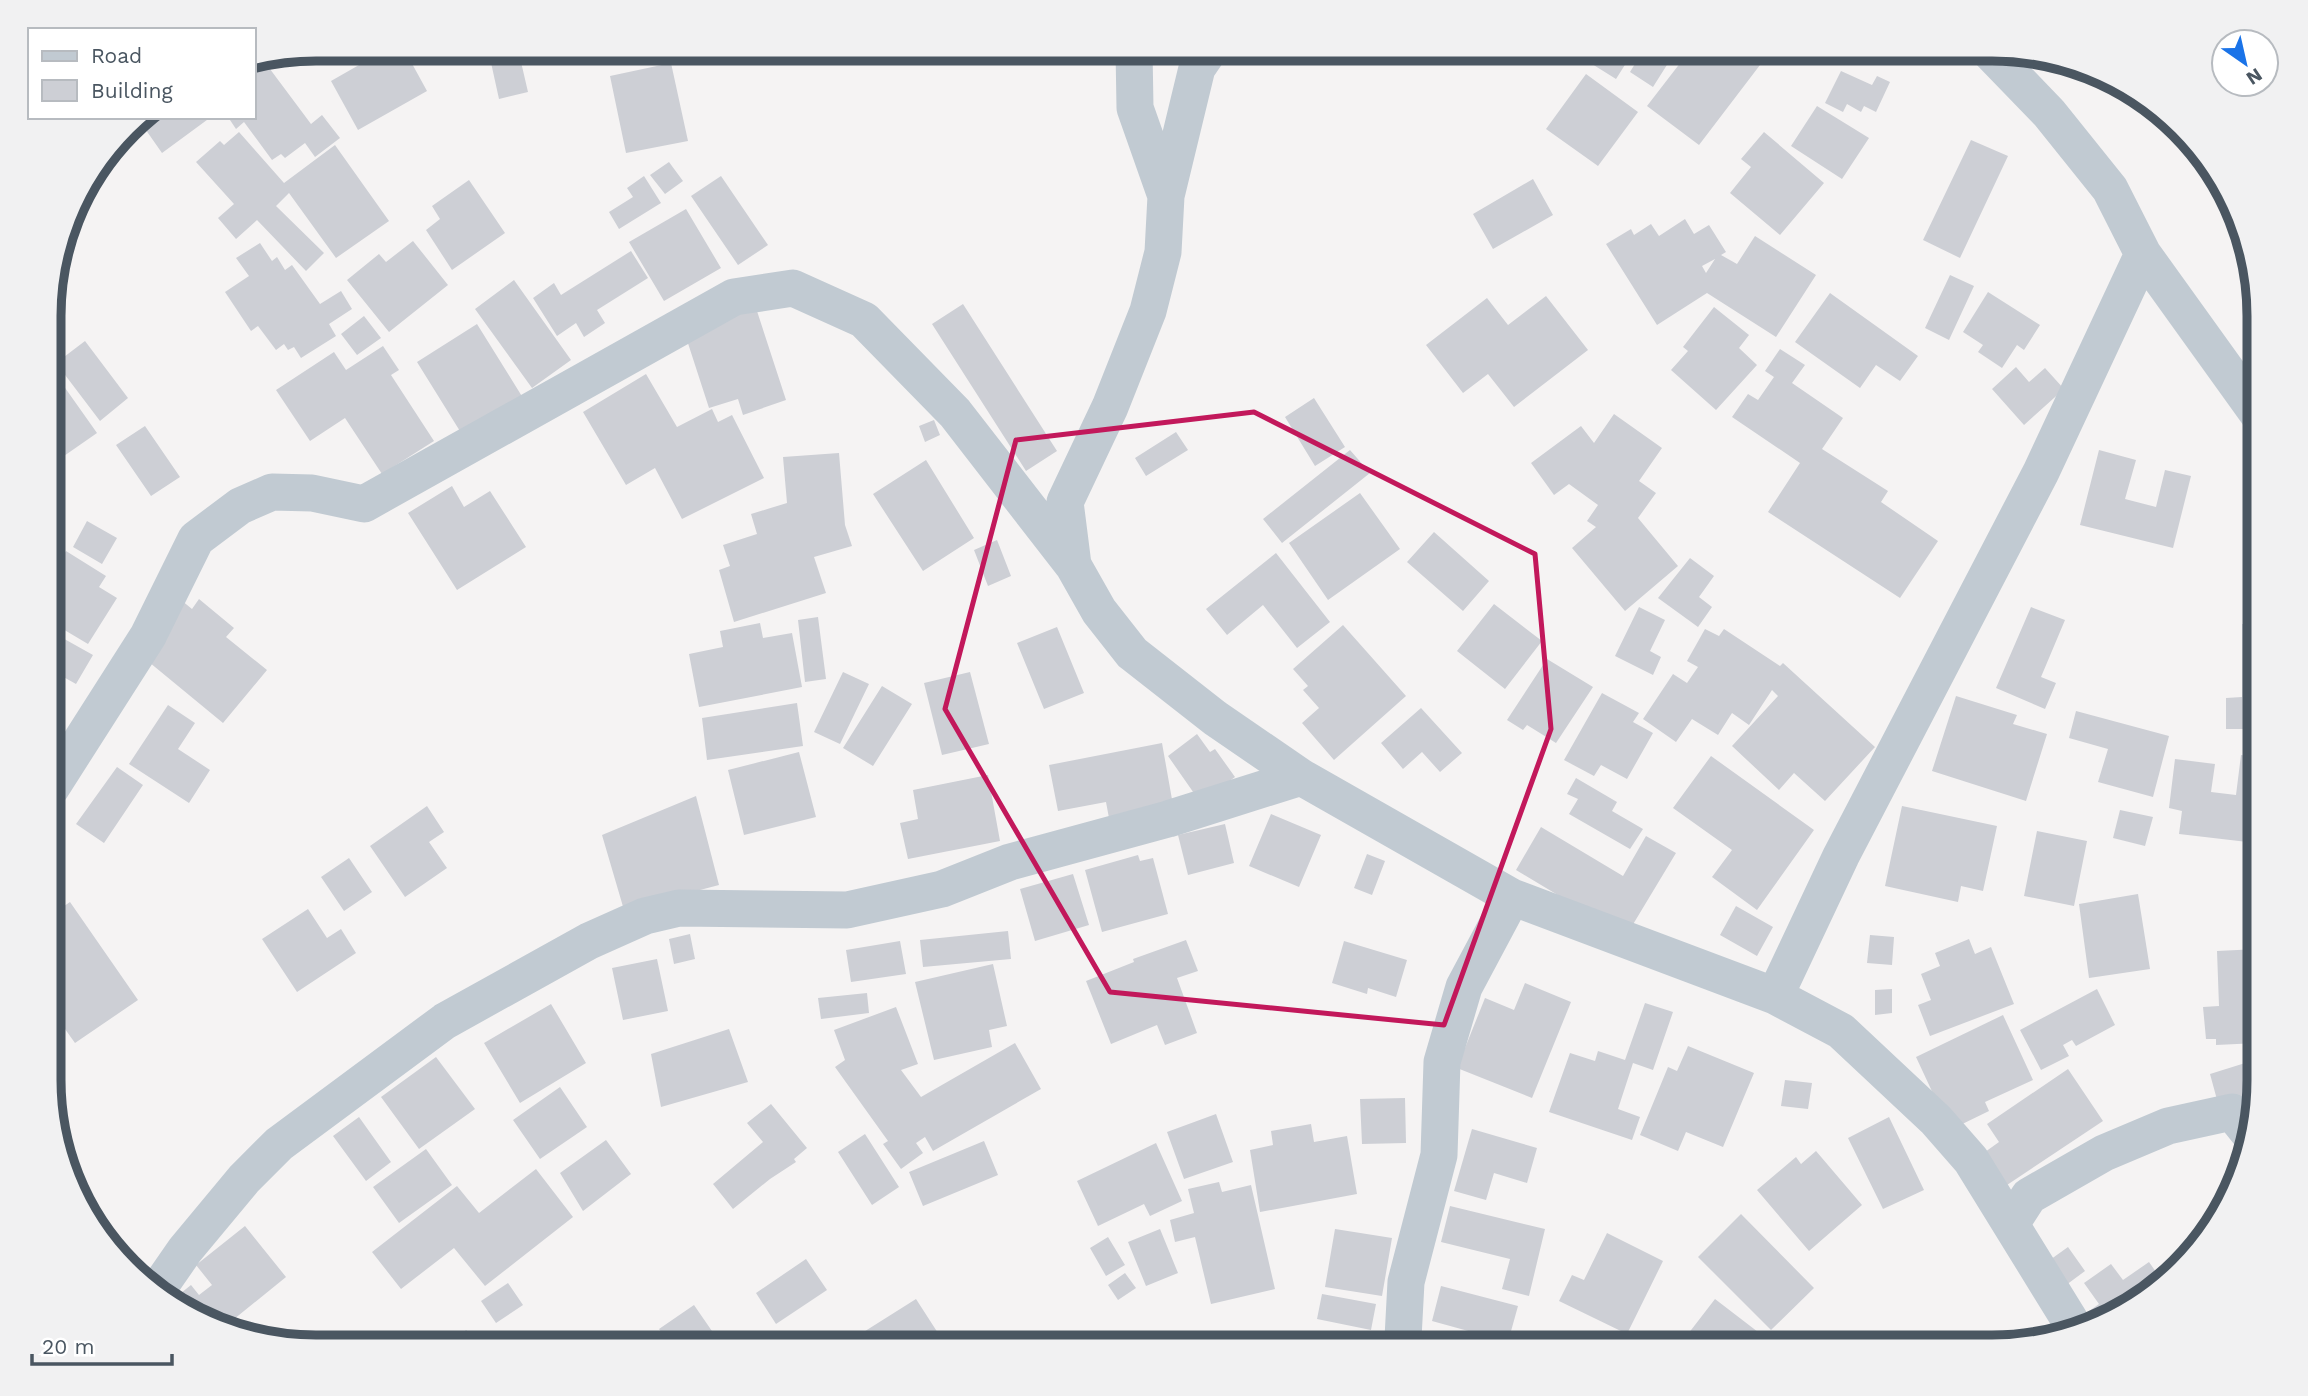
<svg xmlns="http://www.w3.org/2000/svg" width="2308" height="1396" viewBox="0 0 2308 1396" font-family="'Work Sans',sans-serif">
<rect width="100%" height="100%" fill="#f5f3f3"/>
<path fill="#cdcfd5" fill-rule="evenodd" d="M 387,49 L 404,49 L 427,91 L 358,130 L 331,81 Z
M 488,49 L 518,49 L 528,92 L 499,99 Z
M 599,49 L 655,49 L 655,53 L 602,65 Z
M 1568,49 L 1635,49 L 1616,79 Z
M 1644,49 L 1677,49 L 1653,87 L 1630,72 Z
M 1691,49 L 1739,49 L 1760,65 L 1699,145 L 1647,106 Z
M 264,61 L 311,124 L 322,115 L 340,138 L 315,157 L 305,143 L 285,158 L 281,154 L 272,160 L 244,122 L 236,129 L 228,117 L 254,117 L 254,69 Z
M 671,63 L 688,141 L 626,153 L 610,76 Z
M 2073,63 L 2089,70 L 2086,74 Z
M 1841,71 L 1872,85 L 1877,76 L 1890,82 L 1876,112 L 1864,106 L 1861,112 L 1847,104 L 1843,112 L 1825,103 Z
M 1586,74 L 1638,112 L 1598,166 L 1546,129 Z
M 1817,106 L 1869,138 L 1842,179 L 1791,146 Z
M 149,117 L 211,117 L 162,153 L 141,123 Z
M 239,132 L 284,183 L 335,145 L 389,221 L 336,258 L 289,193 L 276,206 L 324,253 L 306,271 L 257,220 L 236,239 L 218,218 L 234,204 L 196,162 L 220,141 L 224,145 Z
M 1764,132 L 1824,183 L 1780,235 L 1730,193 L 1751,167 L 1741,159 Z
M 1971,140 L 2008,156 L 1960,258 L 1923,240 Z
M 669,162 L 683,181 L 665,194 L 650,175 Z
M 644,176 L 661,203 L 619,229 L 609,212 L 633,197 L 627,188 Z
M 721,176 L 768,245 L 738,265 L 691,196 Z
M 1533,179 L 1553,215 L 1493,249 L 1473,214 Z
M 469,180 L 505,233 L 452,270 L 426,230 L 440,219 L 432,206 Z
M 686,209 L 721,268 L 664,301 L 629,242 Z
M 1685,219 L 1694,234 L 1709,225 L 1726,252 L 1721,255 L 1737,264 L 1755,236 L 1816,275 L 1776,337 L 1707,293 L 1657,325 L 1606,244 L 1631,229 L 1634,235 L 1651,224 L 1659,236 ZM 1715,259 L 1706,273 L 1702,266 Z
M 413,241 L 448,285 L 389,332 L 347,280 L 379,254 L 386,262 Z
M 260,243 L 272,261 L 277,257 L 285,270 L 292,265 L 320,304 L 341,291 L 352,309 L 329,324 L 336,336 L 301,358 L 294,347 L 288,350 L 284,344 L 276,350 L 258,326 L 251,331 L 225,292 L 249,276 L 236,258 Z
M 631,251 L 648,278 L 597,310 L 605,323 L 584,337 L 576,323 L 557,336 L 533,298 L 554,283 L 561,295 Z
M 1950,275 L 1974,286 L 1949,340 L 1925,328 Z
M 514,280 L 571,360 L 532,388 L 475,309 Z
M 1988,292 L 2040,325 L 2024,350 L 2017,345 L 2002,368 L 1978,352 L 1983,345 L 1963,332 Z
M 1830,293 L 1918,356 L 1900,381 L 1876,365 L 1860,388 L 1795,342 Z
M 1546,296 L 1588,350 L 1514,407 L 1488,374 L 1463,393 L 1426,345 L 1487,298 L 1508,325 Z
M 963,304 L 1057,451 L 1026,471 L 932,324 Z
M 1714,307 L 1749,335 L 1739,348 L 1757,365 L 1716,410 L 1671,370 L 1688,351 L 1683,347 Z
M 756,308 L 786,400 L 743,415 L 738,399 L 709,408 L 684,331 Z
M 364,316 L 381,338 L 357,355 L 341,334 Z
M 477,324 L 523,398 L 463,436 L 417,362 Z
M 85,341 L 128,398 L 100,421 L 56,363 Z
M 383,346 L 399,370 L 391,375 L 434,441 L 382,474 L 345,418 L 310,441 L 276,390 L 334,352 L 346,370 Z
M 1780,349 L 1805,365 L 1792,383 L 1843,418 L 1822,449 L 1888,491 L 1881,502 L 1938,541 L 1900,598 L 1768,512 L 1800,463 L 1732,417 L 1748,394 L 1758,400 L 1774,377 L 1765,371 Z
M 2016,367 L 2029,382 L 2045,368 L 2064,389 L 2024,425 L 1992,389 Z
M 51,368 L 97,433 L 51,465 Z
M 646,374 L 677,427 L 712,409 L 718,422 L 732,415 L 764,478 L 682,519 L 655,468 L 626,485 L 583,412 Z
M 1314,398 L 1345,447 L 1315,466 L 1285,417 Z
M 1614,414 L 1662,448 L 1639,481 L 1656,493 L 1638,518 L 1678,566 L 1625,611 L 1572,548 L 1596,527 L 1587,521 L 1598,505 L 1569,484 L 1554,495 L 1531,463 L 1581,426 L 1594,443 Z
M 934,420 L 940,435 L 925,442 L 919,426 Z
M 145,426 L 180,477 L 151,496 L 116,445 Z
M 1176,432 L 1188,450 L 1146,476 L 1135,458 Z
M 1350,450 L 1370,473 L 1282,543 L 1263,519 Z
M 2099,450 L 2136,460 L 2125,499 L 2156,507 L 2165,470 L 2191,476 L 2173,548 L 2080,525 Z
M 839,453 L 845,525 L 852,546 L 814,557 L 826,593 L 734,622 L 719,570 L 730,566 L 723,545 L 757,534 L 751,514 L 787,503 L 783,457 Z
M 926,460 L 974,538 L 923,571 L 873,494 Z
M 452,486 L 464,507 L 490,491 L 526,547 L 457,590 L 408,513 Z
M 1360,493 L 1400,549 L 1328,600 L 1289,543 Z
M 87,521 L 117,538 L 102,564 L 73,547 Z
M 1434,532 L 1489,581 L 1463,611 L 1407,562 Z
M 997,540 L 1011,576 L 988,586 L 974,550 Z
M 66,551 L 106,576 L 99,587 L 117,598 L 88,644 L 51,622 L 51,576 Z
M 1276,553 L 1330,622 L 1297,648 L 1263,605 L 1227,635 L 1206,609 Z
M 1690,558 L 1714,576 L 1699,597 L 1712,607 L 1698,627 L 1658,598 Z
M 199,599 L 234,628 L 226,637 L 267,670 L 223,723 L 138,653 L 181,600 L 192,609 Z
M 1494,604 L 1542,641 L 1505,689 L 1457,651 Z
M 1639,607 L 1665,620 L 1650,651 L 1661,657 L 1653,675 L 1615,656 Z
M 2031,607 L 2065,620 L 2041,677 L 2056,683 L 2045,709 L 1996,688 Z
M 818,617 L 826,679 L 805,682 L 798,620 Z
M 760,623 L 763,638 L 792,633 L 802,687 L 699,707 L 689,654 L 723,647 L 720,631 Z
M 2242,624 L 2258,624 L 2258,729 L 2226,729 L 2226,698 L 2242,697 Z
M 1343,625 L 1406,696 L 1334,760 L 1302,723 L 1319,708 L 1303,690 L 1308,686 L 1293,669 Z
M 1057,627 L 1084,693 L 1044,709 L 1017,643 Z
M 1705,629 L 1719,636 L 1724,629 L 1780,666 L 1783,663 L 1875,747 L 1825,801 L 1794,773 L 1779,790 L 1732,746 L 1778,696 L 1772,690 L 1749,725 L 1732,713 L 1718,735 L 1692,719 L 1676,742 L 1643,719 L 1673,674 L 1687,683 L 1698,667 L 1687,661 Z
M 59,636 L 93,655 L 76,684 L 51,670 L 51,650 Z
M 1547,659 L 1593,687 L 1556,743 L 1527,725 L 1523,730 L 1507,720 Z
M 843,672 L 869,684 L 840,744 L 814,732 Z
M 970,672 L 989,744 L 942,755 L 924,683 Z
M 882,686 L 912,704 L 873,766 L 843,748 Z
M 1602,693 L 1639,713 L 1633,722 L 1653,733 L 1627,779 L 1601,765 L 1594,776 L 1564,760 Z
M 1956,696 L 2017,715 L 2013,724 L 2047,734 L 2026,801 L 1932,771 Z
M 797,703 L 803,746 L 707,760 L 702,718 Z
M 168,705 L 195,723 L 178,749 L 210,770 L 189,803 L 129,764 Z
M 1421,708 L 1462,753 L 1440,772 L 1422,752 L 1403,769 L 1381,743 Z
M 2076,711 L 2169,736 L 2153,797 L 2098,782 L 2108,749 L 2069,738 Z
M 1197,734 L 1210,752 L 1215,749 L 1235,777 L 1208,797 L 1198,799 L 1168,756 Z
M 1162,743 L 1173,805 L 1109,818 L 1106,802 L 1058,811 L 1049,765 Z
M 799,752 L 816,817 L 744,835 L 728,770 Z
M 2241,755 L 2258,757 L 2256,843 L 2179,834 L 2182,811 L 2169,808 L 2175,759 L 2215,764 L 2211,792 L 2236,795 Z
M 1711,756 L 1814,830 L 1757,910 L 1712,877 L 1732,850 L 1673,808 Z
M 117,767 L 143,785 L 104,843 L 76,824 Z
M 988,775 L 1000,841 L 908,859 L 900,823 L 918,819 L 913,790 Z
M 1576,778 L 1617,802 L 1612,811 L 1643,829 L 1630,849 L 1569,814 L 1578,799 L 1567,794 Z
M 696,796 L 719,885 L 624,910 L 602,835 Z
M 427,806 L 444,832 L 429,842 L 447,868 L 405,897 L 370,846 Z
M 1902,806 L 1997,826 L 1983,891 L 1961,886 L 1958,902 L 1885,886 Z
M 2120,810 L 2153,817 L 2145,846 L 2113,838 Z
M 1271,814 L 1321,835 L 1299,887 L 1249,866 Z
M 1225,824 L 1234,863 L 1188,875 L 1178,835 Z
M 1541,827 L 1623,876 L 1646,836 L 1676,853 L 1626,936 L 1516,870 Z
M 2037,831 L 2087,841 L 2074,906 L 2024,896 Z
M 1367,854 L 1385,861 L 1372,895 L 1354,888 Z
M 1138,855 L 1140,861 L 1153,858 L 1168,914 L 1102,932 L 1085,870 Z
M 349,858 L 372,892 L 344,911 L 321,877 Z
M 1073,874 L 1089,925 L 1035,941 L 1020,889 Z
M 2138,894 L 2150,969 L 2089,978 L 2079,904 Z
M 70,902 L 138,1000 L 75,1043 L 55,1015 L 51,1018 L 51,915 Z
M 1736,906 L 1773,927 L 1757,956 L 1720,935 Z
M 308,909 L 327,938 L 341,929 L 356,953 L 297,992 L 262,939 Z
M 1008,931 L 1011,959 L 923,967 L 920,940 Z
M 690,934 L 695,959 L 674,964 L 669,939 Z
M 1870,935 L 1894,937 L 1892,965 L 1867,963 Z
M 1969,939 L 1975,954 L 1991,947 L 2014,1004 L 1930,1036 L 1918,1005 L 1931,1000 L 1921,974 L 1940,966 L 1935,953 Z
M 1186,940 L 1198,971 L 1177,978 L 1197,1033 L 1165,1045 L 1157,1025 L 1111,1044 L 1086,981 L 1134,962 L 1133,959 Z
M 900,941 L 906,974 L 851,982 L 846,950 Z
M 1344,941 L 1407,960 L 1396,997 L 1368,988 L 1367,994 L 1332,983 Z
M 2258,949 L 2258,1043 L 2216,1045 L 2216,1039 L 2206,1039 L 2203,1007 L 2219,1006 L 2217,951 Z
M 657,959 L 668,1011 L 623,1020 L 612,968 Z
M 993,964 L 1007,1026 L 989,1030 L 992,1047 L 934,1060 L 915,982 Z
M 1525,983 L 1571,1002 L 1532,1098 L 1457,1068 L 1485,998 L 1514,1010 Z
M 1892,989 L 1892,1013 L 1875,1015 L 1875,990 Z
M 2097,989 L 2115,1025 L 2076,1046 L 2072,1040 L 2063,1045 L 2069,1056 L 2041,1070 L 2020,1030 Z
M 867,993 L 869,1013 L 821,1019 L 818,998 Z
M 1645,1003 L 1673,1012 L 1653,1070 L 1633,1063 L 1618,1109 L 1640,1117 L 1632,1140 L 1549,1112 L 1570,1053 L 1595,1061 L 1598,1051 L 1625,1060 Z
M 551,1004 L 586,1063 L 520,1103 L 484,1043 Z
M 896,1007 L 918,1064 L 901,1070 L 921,1097 L 1015,1043 L 1041,1089 L 933,1151 L 925,1137 L 916,1143 L 923,1153 L 901,1169 L 883,1144 L 888,1141 L 835,1067 L 845,1060 L 834,1030 Z
M 2003,1015 L 2033,1080 L 1985,1102 L 1989,1111 L 1950,1130 L 1916,1057 Z
M 729,1029 L 748,1082 L 661,1107 L 651,1054 Z
M 1688,1046 L 1754,1073 L 1723,1147 L 1686,1132 L 1678,1151 L 1640,1135 L 1668,1067 L 1677,1071 Z
M 436,1057 L 475,1109 L 419,1149 L 381,1097 Z
M 2258,1059 L 2258,1095 L 2219,1107 L 2210,1074 Z
M 2068,1069 L 2103,1121 L 2007,1185 L 1985,1152 L 1999,1142 L 1987,1124 Z
M 1785,1080 L 1812,1083 L 1808,1109 L 1781,1106 Z
M 560,1087 L 587,1127 L 540,1159 L 513,1120 Z
M 1405,1098 L 1406,1143 L 1362,1144 L 1360,1099 Z
M 771,1104 L 807,1148 L 794,1159 L 796,1162 L 770,1179 L 733,1209 L 713,1184 L 763,1142 L 747,1123 Z
M 1216,1114 L 1233,1162 L 1184,1179 L 1167,1132 Z
M 359,1117 L 391,1162 L 366,1181 L 333,1136 Z
M 1889,1117 L 1924,1190 L 1883,1209 L 1848,1138 Z
M 1311,1124 L 1314,1142 L 1347,1136 L 1357,1194 L 1260,1212 L 1250,1150 L 1273,1145 L 1271,1131 Z
M 1472,1129 L 1537,1148 L 1527,1183 L 1494,1173 L 1486,1200 L 1454,1191 Z
M 865,1134 L 899,1187 L 872,1205 L 838,1152 Z
M 606,1140 L 631,1174 L 583,1211 L 560,1173 Z
M 984,1141 L 998,1175 L 923,1206 L 909,1172 Z
M 1156,1143 L 1182,1201 L 1150,1216 L 1144,1204 L 1098,1226 L 1077,1181 Z
M 426,1149 L 452,1185 L 399,1223 L 373,1187 Z
M 1816,1151 L 1862,1205 L 1809,1251 L 1757,1190 L 1796,1157 L 1801,1164 Z
M 536,1169 L 573,1217 L 485,1286 L 454,1248 L 401,1289 L 372,1252 L 457,1186 L 479,1213 Z
M 1219,1182 L 1222,1192 L 1251,1185 L 1275,1289 L 1211,1304 L 1195,1237 L 1175,1242 L 1170,1220 L 1194,1213 L 1188,1189 Z
M 1450,1206 L 1545,1229 L 1529,1296 L 1502,1289 L 1510,1259 L 1441,1242 Z
M 1741,1214 L 1814,1288 L 1771,1330 L 1698,1257 Z
M 245,1226 L 286,1277 L 223,1328 L 182,1311 L 171,1301 L 191,1285 L 199,1295 L 212,1285 L 196,1265 Z
M 1160,1229 L 1178,1273 L 1146,1286 L 1128,1242 Z
M 1335,1229 L 1392,1238 L 1382,1296 L 1325,1287 Z
M 1607,1233 L 1663,1261 L 1627,1334 L 1559,1301 L 1572,1275 L 1584,1280 Z
M 1108,1237 L 1125,1265 L 1106,1276 L 1090,1248 Z
M 2068,1247 L 2085,1271 L 2058,1291 L 2040,1267 Z
M 806,1259 L 827,1290 L 776,1324 L 756,1293 Z
M 2149,1262 L 2163,1282 L 2126,1311 L 2086,1323 L 2082,1316 L 2099,1304 L 2084,1283 L 2111,1264 L 2123,1280 Z
M 1125,1273 L 1136,1288 L 1118,1300 L 1108,1285 Z
M 508,1283 L 523,1305 L 496,1323 L 481,1301 Z
M 1441,1286 L 1518,1306 L 1508,1342 L 1432,1321 Z
M 1322,1294 L 1376,1304 L 1371,1330 L 1317,1319 Z
M 916,1299 L 947,1347 L 844,1347 L 843,1345 Z
M 1715,1299 L 1758,1332 L 1746,1347 L 1678,1347 Z
M 694,1305 L 714,1334 L 696,1347 L 671,1347 L 659,1329 Z
M 466,1330 L 485,1347 L 451,1347 Z
M 1432,1332 L 1486,1346 L 1486,1347 L 1429,1347 Z
M 1531,1335 L 1576,1346 L 1576,1347 L 1528,1347 Z
M 961,1336 L 970,1347 L 947,1347 Z
M 1158,1340 L 1162,1347 L 1147,1347 Z"/>
<g fill="none" stroke-linecap="round" stroke-linejoin="round">
<path stroke="#c1cad2" stroke-width="37" d="M 1134,49 L 1135,108 L 1166,196
M 1210,49 L 1197,68 L 1166,196 L 1163,252 L 1148,311 L 1110,407 L 1065,502 L 1073,565 L 1099,611 L 1132,653 L 1215,718 L 1301,777 L 1512,897 L 1775,996 L 1841,1031 L 1936,1120 L 1971,1160 L 2074,1327
M 1987,49 L 2049,113 L 2110,189 L 2143,254 L 2258,414
M 51,788 L 148,636 L 196,539 L 240,506 L 272,492 L 312,493 L 364,504 L 734,297 L 793,288 L 864,320 L 955,413 L 1072,564
M 1775,996 L 1841,856 L 2041,472 L 2143,254
M 2011,1224 L 2029,1196 L 2104,1153 L 2168,1126 L 2232,1112 L 2248,1132
M 158,1289 L 185,1250 L 244,1179 L 279,1144 L 445,1021 L 589,941 L 645,916 L 679,908 L 847,910 L 942,889 L 1010,862 L 1168,819 L 1301,777
M 1399,1347 L 1403,1338 L 1406,1282 L 1439,1155 L 1442,1062 L 1464,987 L 1512,897"/>
</g>
<path fill="none" stroke="#c2185b" stroke-width="5" stroke-linejoin="round" d="M 1254,412 L 1535,554 L 1551,729 L 1444,1025 L 1110,992 L 945,709 L 1016,440 Z"/>
<path d="M0 0H2308V1396H0ZM316 61H1992A255 255 0 0 1 2247 316V1080A255 255 0 0 1 1992 1335H316A255 255 0 0 1 61 1080V316A255 255 0 0 1 316 61Z" fill="#f1f1f2" fill-rule="evenodd"/>
<path fill="none" stroke="#4a5661" stroke-width="9" d="M316 61H1992A255 255 0 0 1 2247 316V1080A255 255 0 0 1 1992 1335H316A255 255 0 0 1 61 1080V316A255 255 0 0 1 316 61Z"/>
<rect x="28" y="28" width="228" height="91" fill="#ffffff" stroke="#b7bbc0" stroke-width="2"/>
<rect x="42" y="51" width="35" height="10" fill="#c1cad2" stroke="#b7bbc0" stroke-width="2"/>
<text x="91" y="63" font-size="21" fill="#4a5661">Road</text>
<rect x="42" y="80" width="35" height="21" fill="#cdcfd5" stroke="#b7bbc0" stroke-width="2"/>
<text x="91" y="98" font-size="21" fill="#4a5661">Building</text>
<g transform="translate(2245 63) rotate(146)"><circle r="33" fill="#ffffff" stroke="#b7bbc0" stroke-width="2"/>
<path d="M0-5L12 26L0 18L-12 26Z" fill="#1a73e8"/>
<text y="-10" font-size="19" font-weight="bold" text-anchor="middle" fill="#4a5661">N</text>
</g>
<path d="M32 1354v10h140v-10" fill="none" stroke="#4a5661" stroke-width="3.5"/>
<text x="42" y="1354" font-size="21" fill="#4a5661" stroke="#ffffff" stroke-width="5" paint-order="stroke">20 m</text>
</svg>
